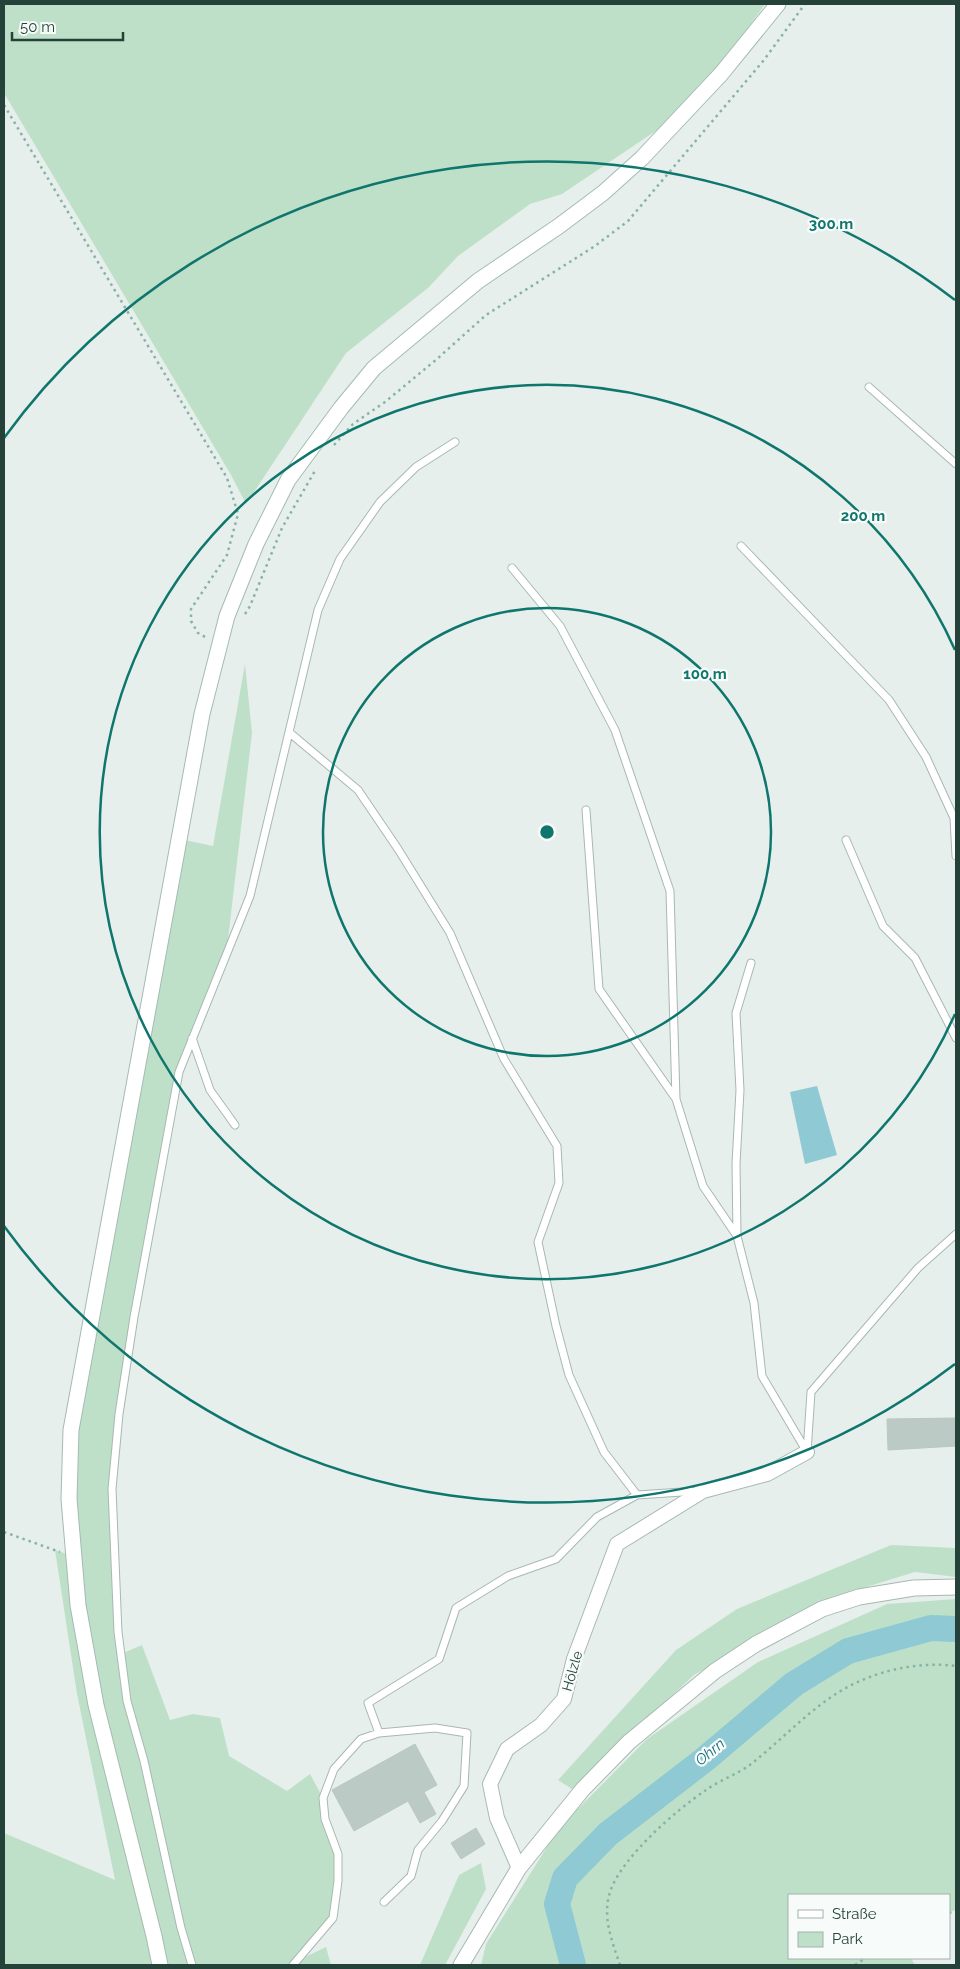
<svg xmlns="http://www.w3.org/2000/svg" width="960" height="1969" viewBox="0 0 960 1969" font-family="Raleway,sans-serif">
<rect width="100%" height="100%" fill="#e6efeb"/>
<path fill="#bfe0c8" d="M 4,4 L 765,4 L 717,71 L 672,120 L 562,194 L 530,204 L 458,256 L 428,288 L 346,353 L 246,504 L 231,475 L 4,93 Z
M 245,664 L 252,733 L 226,957 L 179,1072 L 134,1317 L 112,1489 L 121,1654 L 142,1645 L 170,1720 L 193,1714 L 220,1718 L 229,1756 L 287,1791 L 310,1774 L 323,1798 L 338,1854 L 333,1918 L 299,1960 L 326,1947 L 331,1965 L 4,1965 L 4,1833 L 115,1880 L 77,1694 L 55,1550 L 73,1556 L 71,1430 L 180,839 L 213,846 Z
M 891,1545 L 956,1548 L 956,1577 L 915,1572 L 830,1598 L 694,1675 L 572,1789 L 558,1780 L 676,1650 L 737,1609 Z
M 956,1599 L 956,1910 L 949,1912 L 949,1895 L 789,1895 L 789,1958 L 911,1958 L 915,1965 L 481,1965 L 486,1944 L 559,1828 L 647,1739 L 758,1662 L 887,1604 Z
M 481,1863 L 486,1889 L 445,1965 L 420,1965 L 459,1875 Z"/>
<path fill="#8ec9d4" d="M 817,1086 L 837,1155 L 805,1164 L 790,1092 Z"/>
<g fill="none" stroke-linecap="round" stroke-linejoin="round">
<path stroke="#8ec9d4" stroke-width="26" d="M 573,1965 L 557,1904 L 565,1878 L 608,1834 L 704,1760 L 794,1684 L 848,1651 L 931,1628 L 956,1629"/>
</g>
<path fill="#bbcac4" stroke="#b8c9c2" d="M 956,1418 L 956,1446 L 888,1450 L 887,1419 Z
M 415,1744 L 437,1785 L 424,1792 L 436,1814 L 420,1823 L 408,1801 L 354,1831 L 332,1790 Z
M 476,1828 L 485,1844 L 461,1859 L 451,1843 Z"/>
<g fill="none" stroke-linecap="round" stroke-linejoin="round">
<g stroke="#a8b8b2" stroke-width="9">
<path id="service" d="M 869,387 L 956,464
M 741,546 L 889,700 L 926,757 L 954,818 L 956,856
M 512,568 L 560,626 L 615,730 L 670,891 L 676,1099
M 290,733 L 358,790 L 398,849 L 450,933 L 504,1059 L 557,1146 L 559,1183 L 538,1242 L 556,1326 L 569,1375 L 604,1452 L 637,1495 L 697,1491
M 586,810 L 599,989 L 676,1099 L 703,1186 L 737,1236
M 846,840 L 883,926 L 915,958 L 956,1038
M 751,963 L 736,1013 L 740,1090 L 736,1164 L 737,1236 L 754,1303 L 762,1376 L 807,1452
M 192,1038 L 210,1090 L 235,1125
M 807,1452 L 811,1392 L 918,1268 L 956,1234
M 384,1902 L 411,1876 L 418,1850 L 442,1821 L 464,1786 L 467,1733 L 435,1728 L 379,1733 L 368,1703 L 439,1659 L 456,1608 L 508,1576 L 556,1559 L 597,1517 L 637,1495
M 192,1965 L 181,1928 L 144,1761 L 127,1701 L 118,1632 L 112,1489 L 119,1414 L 134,1317 L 179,1072 L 250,896 L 318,610 L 340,559 L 380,502 L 416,467 L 455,442
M 293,1965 L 333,1918 L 338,1881 L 338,1854 L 325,1819 L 323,1798 L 334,1769 L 361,1739 L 379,1733"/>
</g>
<g stroke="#a8b8b2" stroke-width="16">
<path id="minor" d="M 519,1868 L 497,1818 L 490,1784 L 507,1749 L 541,1725 L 564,1699 L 574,1659 L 617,1544 L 703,1491 L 767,1474 L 807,1452"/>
</g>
<g stroke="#a8b8b2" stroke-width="17">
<path id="tertiary" d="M 461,1965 L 519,1868 L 583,1789 L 629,1742 L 715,1671 L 756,1644 L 822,1609 L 859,1597 L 914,1588 L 956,1587"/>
</g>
<g stroke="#a4bbb3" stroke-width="17">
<path id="secondary" d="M 160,1965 L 154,1936 L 96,1705 L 78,1605 L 69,1499 L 71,1430 L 202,714 L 227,616 L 256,544 L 288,480 L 341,408 L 374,368 L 478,281 L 559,226 L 603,193 L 642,158 L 721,74 L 778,4"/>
</g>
<path stroke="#86b3a5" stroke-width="2.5" stroke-dasharray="2.5 4" stroke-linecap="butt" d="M 4,105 L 227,478 L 238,514 L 227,555 L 191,609 L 191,621 L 198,633 L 207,638
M 334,445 L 353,424 L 385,402 L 437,359 L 486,315 L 595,246 L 628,221 L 764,60 L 805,4
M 245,614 L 250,606 L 282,528 L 316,469
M 4,1532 L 60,1552
M 949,1913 L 956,1911
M 620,1965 C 612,1941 602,1917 610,1892 C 621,1858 676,1810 706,1790 C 720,1780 738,1774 751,1764 C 787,1736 818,1699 860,1681 C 889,1668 924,1662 956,1666
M 855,1965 L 866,1958"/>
<use href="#service" stroke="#fff" stroke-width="7"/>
<use href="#minor" stroke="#fff" stroke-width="14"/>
<use href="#tertiary" stroke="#fff" stroke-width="15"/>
<use href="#secondary" stroke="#fff" stroke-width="15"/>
</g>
<g fill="none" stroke="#0f766e" stroke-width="2.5">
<circle cx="547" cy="832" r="224"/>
<path d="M955 1014A447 447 0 1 1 955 650"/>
<path d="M955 1364A671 671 0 0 1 4 1226M4 438A671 671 0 0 1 955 300"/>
</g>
<g text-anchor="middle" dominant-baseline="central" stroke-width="4.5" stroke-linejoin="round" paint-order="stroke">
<g font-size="14" fill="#24423a" stroke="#f7fbf9">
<text transform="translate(572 1671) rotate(-74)">Hölzle</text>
</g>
<g font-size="15" font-style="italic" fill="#1c6f80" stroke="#f7fbf9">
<text transform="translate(710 1752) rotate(-39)">Ohrn</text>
</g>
</g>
<circle cx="547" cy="832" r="8" fill="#0f766e" stroke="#f7fbf9" stroke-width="2.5"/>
<g font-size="15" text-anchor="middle" font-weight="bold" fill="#0f766e" stroke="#f7fbf9" stroke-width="4.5" stroke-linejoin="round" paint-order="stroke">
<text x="831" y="229">300 m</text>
<text x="863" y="521">200 m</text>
<text x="705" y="679">100 m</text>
</g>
<rect width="960" height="1969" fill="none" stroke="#24423a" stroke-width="10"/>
<rect x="788" y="1894" width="162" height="65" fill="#f7fbf9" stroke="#a3b1ad"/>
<rect x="798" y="1910" width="25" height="8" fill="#ffffff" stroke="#a3b1ad"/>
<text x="832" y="1919" font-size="15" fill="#24423a">Straße</text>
<rect x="798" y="1932" width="25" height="15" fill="#bfe0c8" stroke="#a3b1ad"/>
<text x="832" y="1944" font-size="15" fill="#24423a">Park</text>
<path d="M12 32v8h111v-8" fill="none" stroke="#24423a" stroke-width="2.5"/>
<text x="20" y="32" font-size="15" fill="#24423a" stroke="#f7fbf9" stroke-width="4" paint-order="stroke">50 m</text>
</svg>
